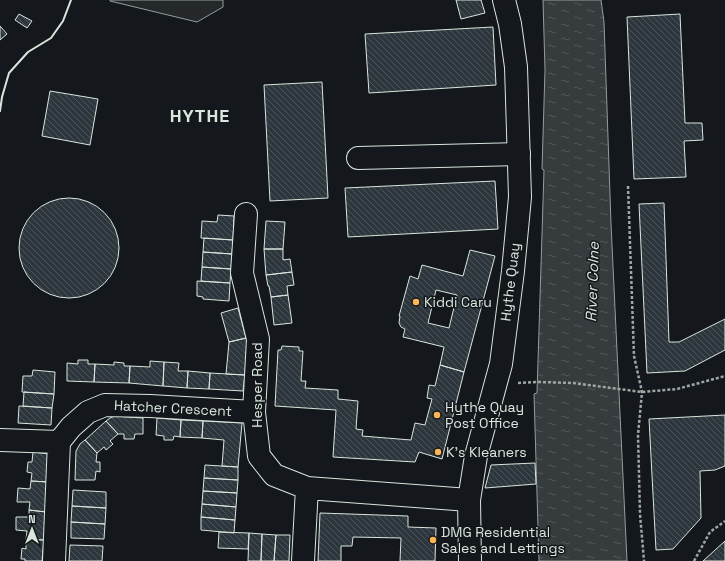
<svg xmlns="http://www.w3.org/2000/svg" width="725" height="561" viewBox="0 0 725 561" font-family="'Space Grotesk',sans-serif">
<defs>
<pattern id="water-ripples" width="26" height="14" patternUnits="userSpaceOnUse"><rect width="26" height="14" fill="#363b3e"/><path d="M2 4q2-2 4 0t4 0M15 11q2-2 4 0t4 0" fill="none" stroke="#525759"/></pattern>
<pattern id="building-back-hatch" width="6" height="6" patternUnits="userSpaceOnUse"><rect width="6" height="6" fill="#2c363c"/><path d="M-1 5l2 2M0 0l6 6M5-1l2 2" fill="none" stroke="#4a5358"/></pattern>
</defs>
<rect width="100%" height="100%" fill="#14181c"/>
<path fill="#24282b" stroke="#939e99" d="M 110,0 L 223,0 L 223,7 L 197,22 L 110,1 Z"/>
<path fill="url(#water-ripples)" stroke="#939e99" d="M 543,0 L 601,0 L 604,22 L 611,224 L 627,561 L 539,561 L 534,394 L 537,393 L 544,170 L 542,169 L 545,70 Z"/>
<path fill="url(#building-back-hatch)" stroke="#d8e6dc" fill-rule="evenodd" d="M 456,0 L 481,0 L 485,13 L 461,19 Z
M 19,14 L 32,21 L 27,28 L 15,20 Z
M 680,14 L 685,123 L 702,123 L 703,140 L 684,141 L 686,177 L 634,179 L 627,17 Z
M 0,26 L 7,34 L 0,40 Z
M 493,27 L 496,85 L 369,93 L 365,34 Z
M 322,82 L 328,198 L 270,201 L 264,85 Z
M 50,91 L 98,99 L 90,145 L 42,136 Z
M 495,181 L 498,229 L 348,237 L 345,188 Z
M19 248a50 50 0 1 1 100 0a50 50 0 1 1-100 0Z
M 664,203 L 669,342 L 679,342 L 725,319 L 725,350 L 685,371 L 647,373 L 639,204 Z
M 218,215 L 234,216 L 233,240 L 201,238 L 202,221 L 217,222 Z
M 266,221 L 285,222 L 283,249 L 264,249 Z
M 204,238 L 233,240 L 232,254 L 203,252 Z
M 264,249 L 283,249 L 283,260 L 290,259 L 292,272 L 266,275 Z
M 470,250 L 495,256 L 464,372 L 440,365 L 444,347 L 403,337 L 405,329 L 401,327 L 399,323 L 400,316 L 399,316 L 410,276 L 418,279 L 422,265 L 463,276 ZM 436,290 L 457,295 L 449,328 L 428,323 Z
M 203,252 L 232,254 L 231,269 L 202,267 Z
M 202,267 L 231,269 L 230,283 L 201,281 Z
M 292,272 L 294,285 L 287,286 L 288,295 L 271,297 L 269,286 L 268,286 L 266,275 Z
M 197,281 L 230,283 L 229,301 L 203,299 L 203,297 L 197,296 Z
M 288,295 L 292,323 L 274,325 L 271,297 Z
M 238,308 L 246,338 L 229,342 L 221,313 Z
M 246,338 L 247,342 L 245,375 L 226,374 L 229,342 Z
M 282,346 L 299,347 L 299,351 L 303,351 L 301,381 L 306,381 L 305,388 L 338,390 L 338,399 L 358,401 L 356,429 L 363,430 L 362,436 L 411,440 L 415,423 L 425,425 L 432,399 L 427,398 L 429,385 L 435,386 L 440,365 L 464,372 L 442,459 L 419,452 L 415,462 L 333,457 L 336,410 L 275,406 L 278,350 L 281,350 Z
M 78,360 L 88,360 L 88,364 L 95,364 L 94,382 L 67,381 L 67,363 L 78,364 Z
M 150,361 L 164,362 L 163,386 L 129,383 L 130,366 L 150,367 Z
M 114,362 L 124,363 L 124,366 L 130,366 L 129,383 L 94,382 L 95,364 L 114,365 Z
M 164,362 L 179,363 L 178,371 L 188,371 L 187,388 L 163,386 Z
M 33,370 L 55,372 L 54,394 L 22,392 L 23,376 L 32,376 Z
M 188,371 L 210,373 L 209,389 L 187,388 Z
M 210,373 L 245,375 L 243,391 L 209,389 Z
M 24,392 L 54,394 L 52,408 L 23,406 Z
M 19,406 L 52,408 L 51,425 L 18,423 Z
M 725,415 L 725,466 L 715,470 L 700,471 L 701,518 L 673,549 L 656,550 L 649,419 Z
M 115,416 L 143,418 L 143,434 L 135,434 L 134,439 L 124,439 L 124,434 L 118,434 L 106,421 L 110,418 Z
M 157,418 L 181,420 L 180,437 L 174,436 L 173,440 L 164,440 L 164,436 L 156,435 Z
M 181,420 L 203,421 L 202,438 L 180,437 Z
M 106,421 L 118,434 L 110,441 L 113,444 L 106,450 L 104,447 L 97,453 L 85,440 Z
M 203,421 L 242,423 L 238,467 L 222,466 L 224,440 L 202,438 Z
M 85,440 L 97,453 L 96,462 L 100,462 L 100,472 L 96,471 L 95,480 L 75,480 L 76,451 L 80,444 Z
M 33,452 L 50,454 L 48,482 L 31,481 L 32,473 L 27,472 L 28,462 L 32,462 Z
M 535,463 L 536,484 L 485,488 L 491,465 Z
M 205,465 L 238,467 L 238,480 L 204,478 Z
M 204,478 L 238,480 L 237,493 L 203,491 Z
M 31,481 L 48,482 L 46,512 L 29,510 L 30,502 L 17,502 L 18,488 L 30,489 Z
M 73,490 L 106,492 L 106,508 L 72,506 Z
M 203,491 L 237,493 L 236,507 L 202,504 Z
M 202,504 L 236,507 L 235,520 L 201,517 Z
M 72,506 L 106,508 L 105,524 L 71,522 Z
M 29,510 L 46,512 L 44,540 L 26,539 L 27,531 L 16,530 L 16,517 L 29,517 Z
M 320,513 L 408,516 L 408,527 L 436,528 L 435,561 L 400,561 L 401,538 L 353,537 L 352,546 L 341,546 L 341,561 L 318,561 Z
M 201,517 L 235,520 L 234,533 L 201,530 Z
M 71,522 L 105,524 L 104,539 L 71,538 Z
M 219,532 L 249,533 L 248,549 L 218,548 Z
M 249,533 L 262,534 L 261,561 L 248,561 Z
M 262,534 L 276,535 L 274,561 L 261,561 Z
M 276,535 L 290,535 L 289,561 L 274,561 Z
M 26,539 L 44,540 L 42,561 L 25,561 L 25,559 L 21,559 L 22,548 L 26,549 Z
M 725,541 L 725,561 L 703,561 Z
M 70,545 L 103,546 L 102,561 L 69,561 Z"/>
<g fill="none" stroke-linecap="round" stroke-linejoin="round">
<g stroke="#d8e6dc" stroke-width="24">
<path id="minor" d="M 358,158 L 519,154
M 246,214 L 242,273 L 258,339 L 254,412 L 259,456 L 274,475 L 307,488 L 469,500
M 0,440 L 59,442
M 54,561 L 59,442 L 71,427 L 88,412 L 105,405 L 150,406 L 254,412
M 303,561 L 307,488"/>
</g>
<g stroke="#d8e6dc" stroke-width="24">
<path id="major" d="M 470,561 L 469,500 L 476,456 L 501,364 L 513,271 L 520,197 L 516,67 L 510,24 L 504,0"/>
</g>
<path stroke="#9da8a2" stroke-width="2.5" stroke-dasharray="3 2" stroke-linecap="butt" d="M 628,186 L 634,356 L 642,392 L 638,435 L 640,514 L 644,561
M 518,383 L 538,382 L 573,383 L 642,392 L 677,389 L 725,376
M 694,561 L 710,532 L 725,521"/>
<use href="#minor" stroke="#14181c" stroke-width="22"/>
<use href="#major" stroke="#14181c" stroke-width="22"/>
<path stroke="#d8e6dc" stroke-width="2" d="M 0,111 L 2,97 L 9,73 L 28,52 L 51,38 L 63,21 L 71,0"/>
</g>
<g fill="#ffb74d" stroke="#14181c" stroke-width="1.5">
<circle cx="416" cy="302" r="4"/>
<circle cx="437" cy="415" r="4"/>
<circle cx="438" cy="452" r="4"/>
<circle cx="433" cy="540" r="4"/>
</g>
<g text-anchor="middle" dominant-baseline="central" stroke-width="3" stroke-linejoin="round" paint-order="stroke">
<g font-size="14" fill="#d8e6dc" stroke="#14181c">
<text transform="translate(510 282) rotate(-83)">Hythe Quay</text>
<text transform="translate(257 385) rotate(-90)">Hesper Road</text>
<text transform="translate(173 408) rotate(3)">Hatcher Crescent</text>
</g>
<g font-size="14" fill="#d8e6dc" stroke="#14181c" text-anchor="start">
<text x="424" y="302">Kiddi Caru</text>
<text x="445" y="407">Hythe Quay<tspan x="445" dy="16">Post Office</tspan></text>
<text x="446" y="452">K's Kleaners</text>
<text x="441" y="532">DMG Residential<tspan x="441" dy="16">Sales and Lettings</tspan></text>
</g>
<g font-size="15" font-style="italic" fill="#d8e6dc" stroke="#14181c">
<text transform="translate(592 282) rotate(-88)">River Colne</text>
</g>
<g font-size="18" font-weight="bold" letter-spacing="1" fill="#d8e6dc" stroke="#14181c">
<text x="200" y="115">HYTHE</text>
</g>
</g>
<g transform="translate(32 529)" stroke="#14181c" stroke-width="3" paint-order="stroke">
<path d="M0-3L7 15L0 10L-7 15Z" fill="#d8e6dc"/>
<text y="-6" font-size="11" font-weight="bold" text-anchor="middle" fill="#d8e6dc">N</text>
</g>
</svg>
